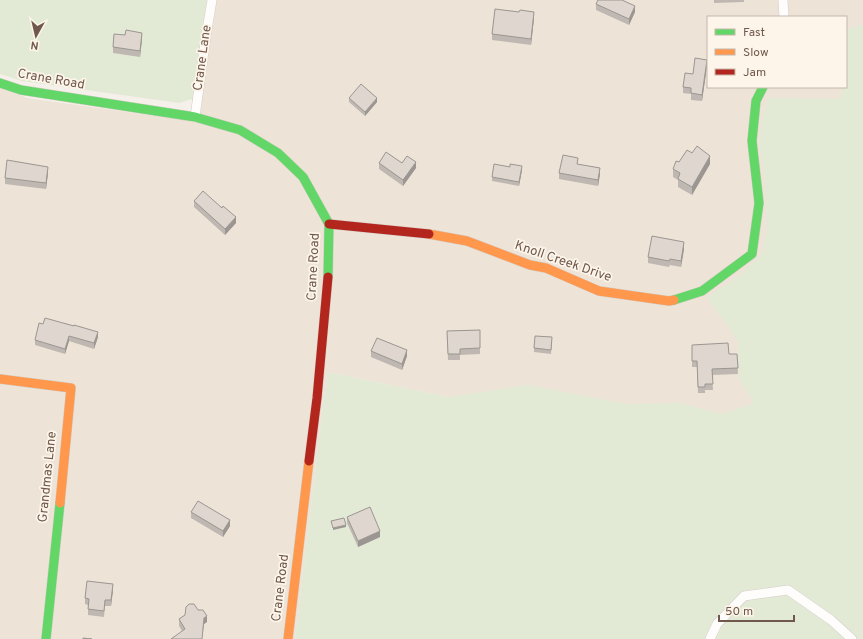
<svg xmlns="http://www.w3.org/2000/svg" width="863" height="639" viewBox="0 0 863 639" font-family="Overpass,sans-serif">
<rect width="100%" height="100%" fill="#f5f0e9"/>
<path fill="#ede3d7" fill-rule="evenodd" d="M 209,0 L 863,0 L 863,202 L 781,455 L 448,397 L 327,372 L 295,639 L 0,639 L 0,87 L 27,98 L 192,121 L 192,99 ZM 708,17 L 846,17 L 846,87 L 708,87 Z"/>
<path fill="#e2ead5" d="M 0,0 L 209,0 L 192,99 L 179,103 L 22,81 L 0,74 Z
M 863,24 L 863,639 L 295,639 L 327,372 L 448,397 L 529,385 L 627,404 L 681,403 L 721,414 L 754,403 L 739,379 L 738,341 L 707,297 L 739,276 L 762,254 L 767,229 L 765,179 L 759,143 L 763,117 L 768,98 L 841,99 L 841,87 L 846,87 L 846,30 Z"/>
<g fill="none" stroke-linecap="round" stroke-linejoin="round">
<g stroke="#d4cdc8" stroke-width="10">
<path id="street" d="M 783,0 L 784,17
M 195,117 L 206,36 L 212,0
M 710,639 L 717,624 L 744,596 L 788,590 L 831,620 L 852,639"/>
</g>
<g stroke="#d4cdc6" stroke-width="10">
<path id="fast" d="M 0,83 L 21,90 L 195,117 L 240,130 L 278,153 L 303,177 L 329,224 L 328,277
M 674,300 L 702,291 L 752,254 L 759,203 L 752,141 L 756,101 L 763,87
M 46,639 L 60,503"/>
</g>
<g stroke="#d4cdc6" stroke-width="10">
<path id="slow" d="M 429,234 L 467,241 L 530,265 L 546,268 L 599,291 L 669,301 L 674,300
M 0,379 L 71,388 L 60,503
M 288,639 L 309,461"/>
</g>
<g stroke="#d4cdc6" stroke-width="10">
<path id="jam" d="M 329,224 L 429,234
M 309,461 L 317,398 L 328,277"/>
</g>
<use href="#street" stroke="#fefdfc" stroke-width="9"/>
<use href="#fast" stroke="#63d668" stroke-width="9"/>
<use href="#slow" stroke="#ff974d" stroke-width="9"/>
<use href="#jam" stroke="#b3261e" stroke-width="9"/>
</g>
<path fill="#bfb8b2" d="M 714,0 L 744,0 L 744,2 L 714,3 Z
M 596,4 L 635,12 L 629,25 L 596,10 Z
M 519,12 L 534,18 L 531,45 L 492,40 L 492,34 Z
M 142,39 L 140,57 L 113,53 L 113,47 Z
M 707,66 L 702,101 L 691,100 L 691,94 L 683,93 L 683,87 L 693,74 Z
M 349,98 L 377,102 L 365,116 L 349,102 Z
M 679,162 L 710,164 L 692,195 L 678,187 L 678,180 L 673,177 L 673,169 Z
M 379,163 L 402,163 L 416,168 L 403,186 L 379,169 Z
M 578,164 L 600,174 L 598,186 L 559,179 L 559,173 Z
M 522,170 L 519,186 L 492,181 L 492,177 Z
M 48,173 L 46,189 L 5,184 L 5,178 Z
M 194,201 L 222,208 L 236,223 L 225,235 L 194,207 Z
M 684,249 L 681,267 L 670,265 L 669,267 L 648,263 L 648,257 Z
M 39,323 L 98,337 L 94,349 L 69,341 L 65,354 L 35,345 L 35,340 Z
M 480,330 L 480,354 L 460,355 L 460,360 L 448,360 L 447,331 Z
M 552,341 L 551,354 L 534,352 L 534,348 Z
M 692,345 L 729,354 L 737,354 L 738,374 L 712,375 L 713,390 L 705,390 L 705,393 L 698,393 L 697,367 L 692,367 Z
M 371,351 L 407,356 L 402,370 L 371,357 Z
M 191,512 L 230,526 L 223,537 L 191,518 Z
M 347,517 L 380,537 L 358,547 L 347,523 Z
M 113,590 L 111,606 L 105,606 L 104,617 L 88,615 L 88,605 L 85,604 L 85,598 Z
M 185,615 L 207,622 L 204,624 L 182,631 L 179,626 L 179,619 Z"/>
<path fill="#9b9691" d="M 635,6 L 635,12 L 629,25 L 629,19 Z
M 534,12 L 534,18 L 531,45 L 531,39 Z
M 142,33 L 142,39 L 140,57 L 140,51 Z
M 707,60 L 707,66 L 702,101 L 702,95 Z
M 377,98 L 377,102 L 365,116 L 365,112 Z
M 710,156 L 710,164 L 692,195 L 692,187 Z
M 416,162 L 416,168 L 403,186 L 403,180 Z
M 522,166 L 522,170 L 519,186 L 519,182 Z
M 48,167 L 48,173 L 46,189 L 46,183 Z
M 600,168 L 600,174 L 598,186 L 598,180 Z
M 236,217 L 236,223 L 225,235 L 225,229 Z
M 684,242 L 684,249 L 681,267 L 681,261 Z
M 98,332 L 98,337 L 94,349 L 94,343 Z
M 69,336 L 69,341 L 65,354 L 65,349 Z
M 407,350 L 407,356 L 402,370 L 402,364 Z
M 230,520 L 230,526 L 223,537 L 223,531 Z
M 346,525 L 346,527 L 333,530 L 333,528 Z
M 380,531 L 380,537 L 358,547 L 358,541 Z
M 113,584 L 113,590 L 111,606 L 111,600 Z
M 207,616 L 207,622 L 204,624 L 202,639 L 204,618 Z"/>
<path fill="#ded6cf" stroke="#9b9691" d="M 598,0 L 622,0 L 635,6 L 629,19 L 596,4 Z
M 495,9 L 519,12 L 520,10 L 534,12 L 531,39 L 492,34 Z
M 126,30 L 142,33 L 140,51 L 113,47 L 114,34 L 125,35 Z
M 695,58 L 707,60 L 702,95 L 691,93 L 691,88 L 683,87 L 685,73 L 693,74 Z
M 361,84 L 377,98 L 365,112 L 349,98 Z
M 697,146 L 710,156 L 692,187 L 678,179 L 680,173 L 673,169 L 676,161 L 679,162 L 687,150 L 692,153 Z
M 386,152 L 402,163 L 407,156 L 416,162 L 403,180 L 379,163 Z
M 563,155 L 578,158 L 577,164 L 600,168 L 598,180 L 559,173 Z
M 7,160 L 48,167 L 46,183 L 5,178 Z
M 494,164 L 510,167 L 510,164 L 522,166 L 519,182 L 492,177 Z
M 203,191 L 222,208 L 223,206 L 236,217 L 225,229 L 194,201 Z
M 652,236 L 684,242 L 681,261 L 670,259 L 669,261 L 648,257 Z
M 45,318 L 74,326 L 74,325 L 98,332 L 94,343 L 69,336 L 65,349 L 35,340 L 39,323 L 43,324 Z
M 480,330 L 480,348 L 460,349 L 460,354 L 448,354 L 447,331 Z
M 535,336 L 552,337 L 551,350 L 534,348 Z
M 377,338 L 407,350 L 402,364 L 371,351 Z
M 728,343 L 729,354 L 737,354 L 738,368 L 712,369 L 713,384 L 705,384 L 705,387 L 698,387 L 697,361 L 692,361 L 692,345 Z
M 198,501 L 230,520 L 223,531 L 191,512 Z
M 370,507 L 380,531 L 358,541 L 347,517 Z
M 344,518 L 346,525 L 333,528 L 331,521 Z
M 87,581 L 113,584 L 111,600 L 105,600 L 104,611 L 88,609 L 89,599 L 85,598 Z
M 189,604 L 194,604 L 198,610 L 203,610 L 207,616 L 204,618 L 202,639 L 171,639 L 185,629 L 179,619 L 185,615 L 186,607 Z
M 83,638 L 92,639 L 83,639 Z"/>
<g text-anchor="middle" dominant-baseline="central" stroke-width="3.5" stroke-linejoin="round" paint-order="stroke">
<g font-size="13" fill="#70594c" stroke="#fdf5ea">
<text transform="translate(203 58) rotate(-82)">Crane Lane</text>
<text transform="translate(51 80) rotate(10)">Crane Road</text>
<text transform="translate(563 262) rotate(19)">Knoll Creek Drive</text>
<text transform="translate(314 267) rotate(-87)">Crane Road</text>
<text transform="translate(48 477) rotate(-84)">Grandmas Lane</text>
<text transform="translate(281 588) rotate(-83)">Crane Road</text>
</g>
</g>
<rect x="707" y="16" width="140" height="72" fill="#fdf5ea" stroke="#c5b7ab"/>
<rect x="715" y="29" width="20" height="6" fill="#63d668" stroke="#c5b7ab"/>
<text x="743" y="36" font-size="12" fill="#70594c">Fast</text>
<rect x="715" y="49" width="20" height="6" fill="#ff974d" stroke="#c5b7ab"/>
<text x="743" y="56" font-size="12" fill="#70594c">Slow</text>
<rect x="715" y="69" width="20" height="6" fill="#b3261e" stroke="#c5b7ab"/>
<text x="743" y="76" font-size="12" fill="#70594c">Jam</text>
<g transform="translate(36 36) rotate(188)" stroke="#fdf5ea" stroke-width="3" paint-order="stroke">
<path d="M0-3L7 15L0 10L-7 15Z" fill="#70594c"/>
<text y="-6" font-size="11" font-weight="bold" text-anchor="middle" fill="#70594c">N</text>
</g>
<path d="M719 615v6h75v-6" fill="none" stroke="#70594c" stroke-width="2"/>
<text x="725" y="615" font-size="12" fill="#70594c" stroke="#fdf5ea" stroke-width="3" paint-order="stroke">50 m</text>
</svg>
